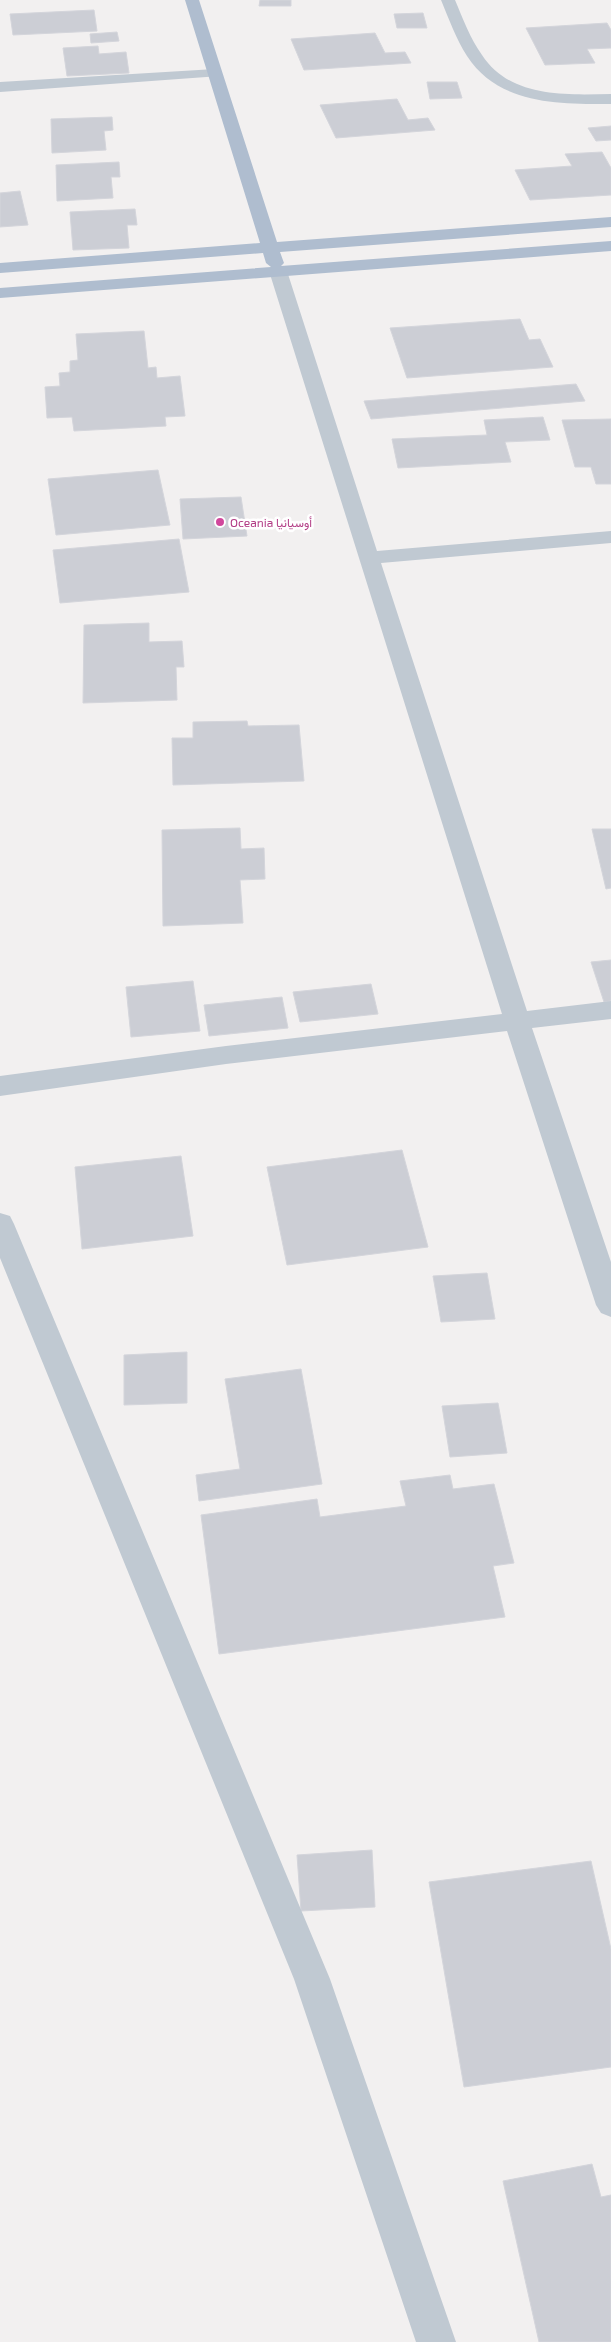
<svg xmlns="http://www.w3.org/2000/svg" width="611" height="2342" viewBox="0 0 611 2342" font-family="'Exo 2',Vazirmatn,sans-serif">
<rect width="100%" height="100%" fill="#f2f0f0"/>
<path fill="#ccced5" stroke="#d4d5db" d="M 260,0 L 291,0 L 291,6 L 259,6 Z
M 94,10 L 97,31 L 13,35 L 10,14 Z
M 423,13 L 427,28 L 397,28 L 394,14 Z
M 607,23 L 611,30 L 611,48 L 587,49 L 595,63 L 545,65 L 526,28 Z
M 117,32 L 119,41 L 91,43 L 90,34 Z
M 375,33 L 385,53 L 405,52 L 411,63 L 304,70 L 291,39 Z
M 98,46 L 99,54 L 126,52 L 129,73 L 67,76 L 63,48 Z
M 427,82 L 457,82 L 462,98 L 430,99 Z
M 397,99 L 408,120 L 428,118 L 435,130 L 336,138 L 320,105 Z
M 112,117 L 113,130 L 104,131 L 106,150 L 52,153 L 51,119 Z
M 611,126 L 611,140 L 596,141 L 588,128 Z
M 602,152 L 611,168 L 611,195 L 530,200 L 515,170 L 572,166 L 565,154 Z
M 119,162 L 120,177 L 111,177 L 113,198 L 57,201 L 56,165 Z
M 20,191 L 28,225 L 0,227 L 0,193 Z
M 135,209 L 137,225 L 127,225 L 129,248 L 73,250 L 70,212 Z
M 520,319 L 529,340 L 540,339 L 553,367 L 407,378 L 390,328 Z
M 144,331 L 148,368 L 156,367 L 157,378 L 180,376 L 185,416 L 165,417 L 166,426 L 74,431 L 72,417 L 47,418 L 45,387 L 60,386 L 59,373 L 70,372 L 70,361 L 78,360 L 76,334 Z
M 576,384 L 585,401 L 371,419 L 364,401 Z
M 543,417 L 550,440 L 505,442 L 511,462 L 398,468 L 392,439 L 487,435 L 484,420 Z
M 611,419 L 611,484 L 596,484 L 591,467 L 575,467 L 562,420 Z
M 158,470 L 170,525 L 56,535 L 48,479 Z
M 241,497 L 247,536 L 183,539 L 180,499 Z
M 179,539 L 189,592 L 60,603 L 53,550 Z
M 149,623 L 149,642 L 182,641 L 184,667 L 176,667 L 177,700 L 83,703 L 84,625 Z
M 247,721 L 248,726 L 299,725 L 304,781 L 173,785 L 172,738 L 193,738 L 193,722 Z
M 240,828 L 241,849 L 264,848 L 265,879 L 240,880 L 243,923 L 163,926 L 162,830 Z
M 592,829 L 611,829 L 611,888 L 606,889 Z
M 611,960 L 611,1001 L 604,1002 L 591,962 Z
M 193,981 L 200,1031 L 131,1037 L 126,987 Z
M 371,984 L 378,1014 L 300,1022 L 293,992 Z
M 282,997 L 288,1028 L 209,1036 L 204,1005 Z
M 402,1150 L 428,1247 L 287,1265 L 267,1167 Z
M 181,1156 L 193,1236 L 82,1249 L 75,1167 Z
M 487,1273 L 495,1319 L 441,1322 L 433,1276 Z
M 187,1352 L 187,1403 L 124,1405 L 124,1355 Z
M 301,1369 L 322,1484 L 199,1501 L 196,1475 L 240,1469 L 225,1379 Z
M 498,1403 L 507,1453 L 450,1457 L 442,1406 Z
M 450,1475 L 453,1489 L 494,1484 L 514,1563 L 493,1566 L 505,1617 L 219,1654 L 201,1515 L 317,1499 L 320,1517 L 406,1506 L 400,1481 Z
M 372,1850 L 375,1907 L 301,1911 L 297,1855 Z
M 591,1861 L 611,1949 L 611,2067 L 464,2087 L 429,1882 Z
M 592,2164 L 601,2197 L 611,2195 L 611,2342 L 539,2342 L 503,2181 Z"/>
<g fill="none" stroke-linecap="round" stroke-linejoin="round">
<path fill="#c0c9d2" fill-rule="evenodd" d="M 441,0 L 455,0 C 463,19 470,38 482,55 C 510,98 566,95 611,94 L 611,104 C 559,104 499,105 467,56 C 456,39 449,19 441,0 Z
M 215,69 L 220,70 L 222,73 L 220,76 L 0,92 L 0,82 Z
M 278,266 L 284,267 L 287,271 L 377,551 L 611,531 L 611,543 L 381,563 L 527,1011 L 611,1001 L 611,1019 L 532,1028 L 611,1262 L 611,1317 L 601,1313 L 596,1305 L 507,1031 L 226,1064 L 0,1096 L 0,1076 L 226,1046 L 502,1014 L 269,271 L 272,267 Z
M 0,1213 L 10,1216 L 14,1224 L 330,1979 L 456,2342 L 416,2342 L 294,1979 L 0,1258 Z"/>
<path fill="#afbdcf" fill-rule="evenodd" d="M 185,0 L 199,0 L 277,242 L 611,217 L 611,227 L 280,252 L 284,263 L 281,266 L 611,241 L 611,251 L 0,298 L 0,288 L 271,267 L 266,263 L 263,253 L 0,273 L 0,263 L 260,243 Z"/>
</g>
<circle fill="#d1479c" stroke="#fff" stroke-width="2" cx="220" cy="522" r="5"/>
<g text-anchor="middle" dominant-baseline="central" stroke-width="5" stroke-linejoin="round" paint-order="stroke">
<g font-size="12" fill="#b23c85" stroke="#fff" text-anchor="start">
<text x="230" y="522">Oceania أوسيانيا</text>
</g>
</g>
</svg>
